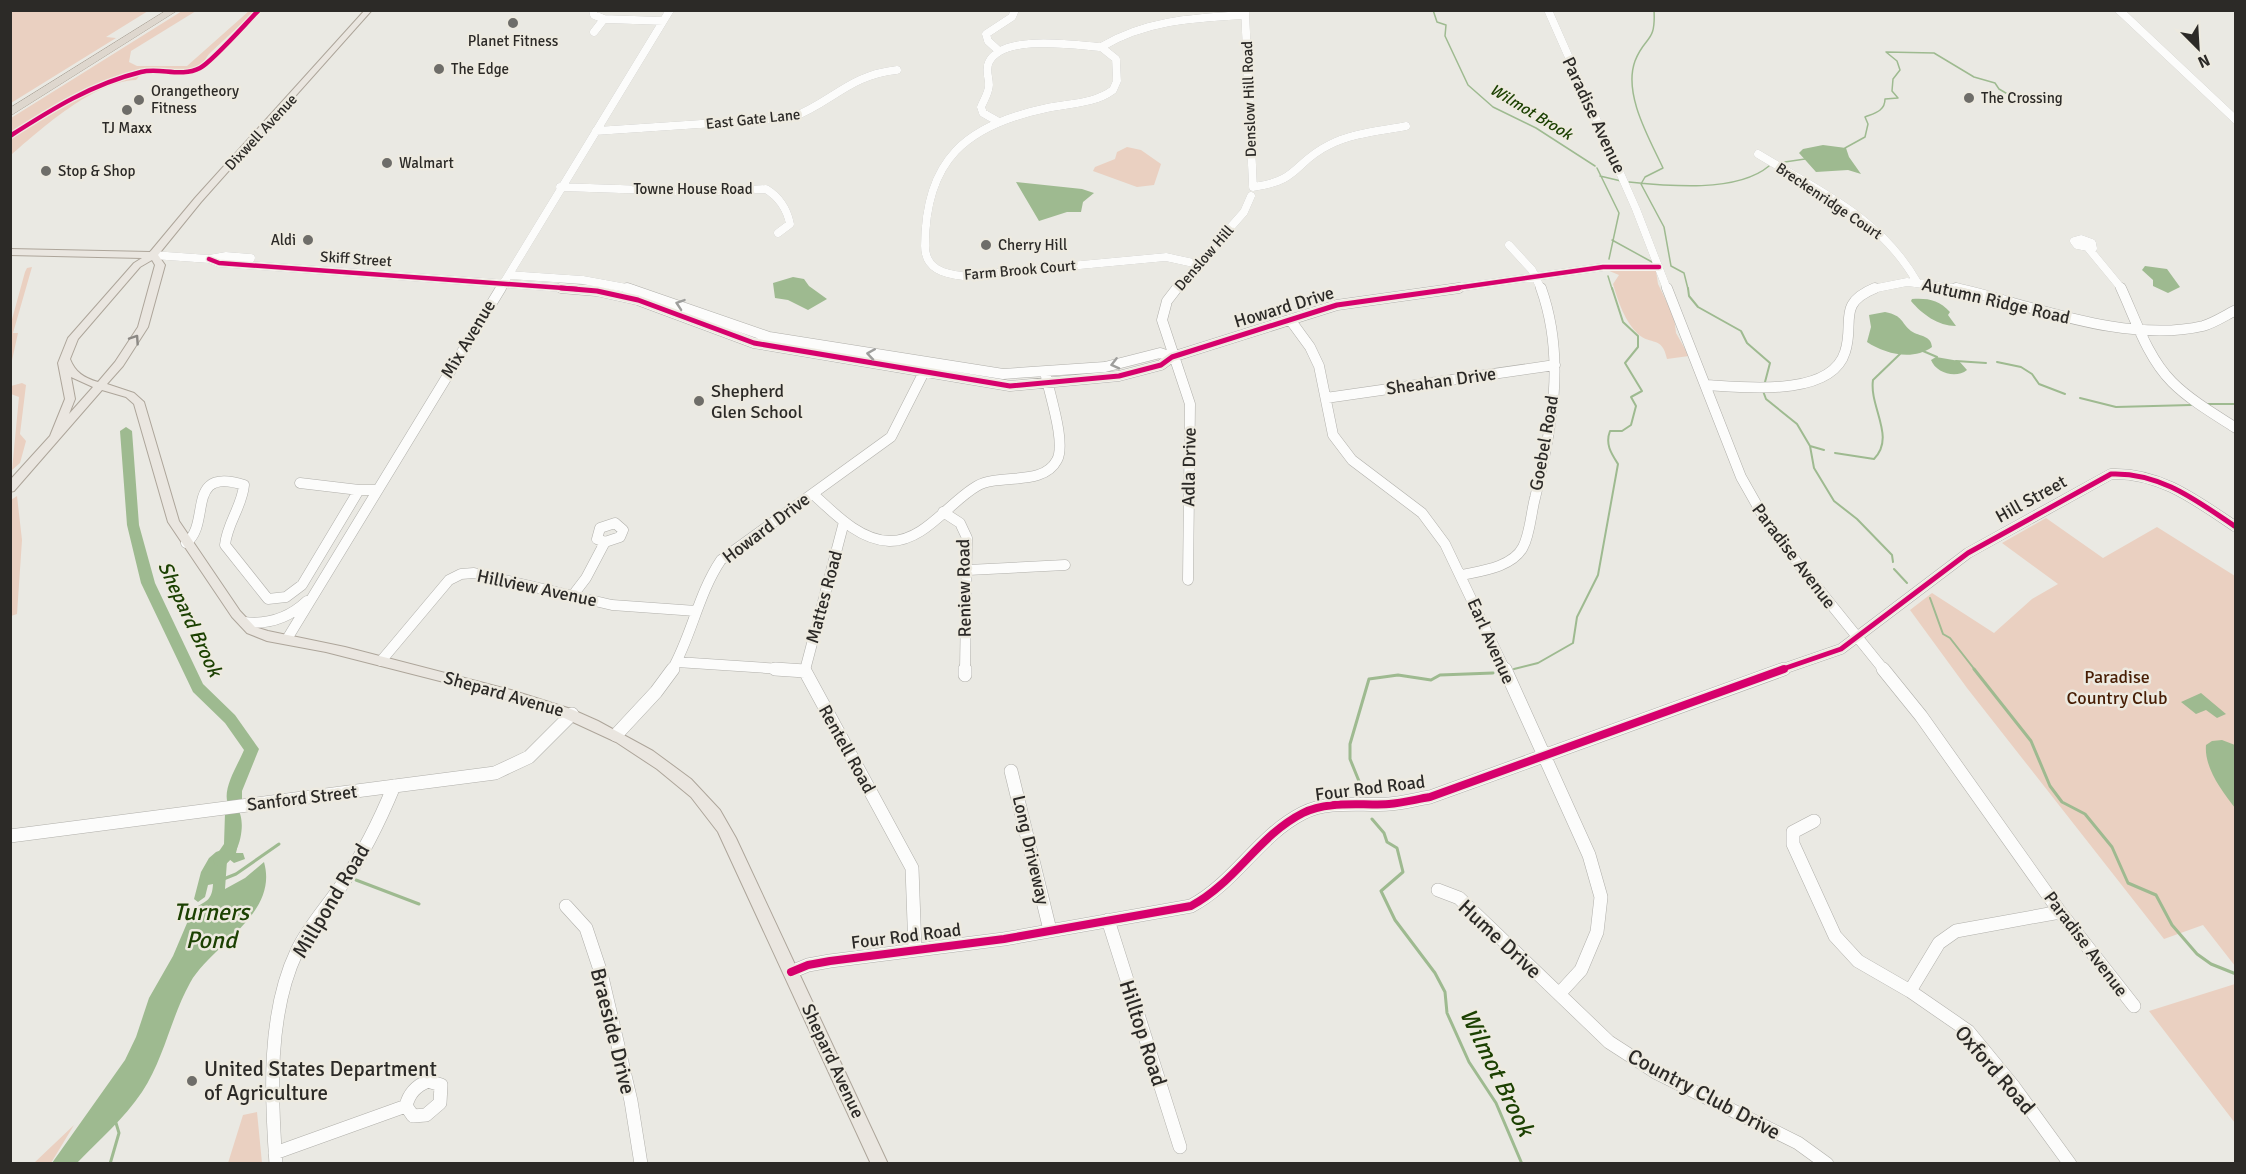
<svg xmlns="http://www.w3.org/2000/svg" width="2246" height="1174" viewBox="0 0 2246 1174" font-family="Signika,sans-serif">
<rect width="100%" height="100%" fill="#eae9e3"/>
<path fill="#ead0c1" d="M 11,10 L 148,10 L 148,11 L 106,37 L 116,38 L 11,103 Z
M 182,11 L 196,11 L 131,51 L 129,62 L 137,66 L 187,66 L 249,11 L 255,11 L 209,54 L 200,67 L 179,71 L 143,70 L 88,88 L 63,100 L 11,134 L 11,118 Z
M 148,71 L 142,73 L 136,80 C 94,81 41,129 11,155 L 11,138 L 69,100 L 92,89 L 141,73 Z
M 1127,147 L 1141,150 L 1161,164 L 1154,185 L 1137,187 L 1093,171 L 1095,167 L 1115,159 L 1117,152 Z
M 32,267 L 13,333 L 18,333 L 11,365 L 11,323 L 25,272 L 27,268 Z
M 1607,270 L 1656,271 L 1658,284 L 1674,317 L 1676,333 L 1689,356 L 1667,359 C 1662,335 1651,346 1638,334 C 1625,322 1618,301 1613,284 L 1619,275 Z
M 22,383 L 26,385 L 20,434 L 26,441 L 20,463 L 12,470 L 19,397 L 11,394 L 11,386 Z
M 17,496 L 22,540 L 17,614 L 11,616 L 11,500 Z
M 2046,518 L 2103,558 L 2157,527 L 2235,576 L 2235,966 L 2203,925 L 2164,939 L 1967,688 L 1910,610 L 1932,593 L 1994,633 L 2032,599 L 2058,584 L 2002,543 Z
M 2235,984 L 2236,984 L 2235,1123 L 2149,1011 Z
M 257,1112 L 262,1163 L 228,1163 L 243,1115 Z
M 74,1125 L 51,1163 L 34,1163 Z"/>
<path fill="#9eba90" d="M 1823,145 L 1846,148 L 1849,157 L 1861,174 L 1848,170 L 1816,172 L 1799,153 L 1803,149 Z
M 1016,182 L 1082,189 L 1094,193 L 1083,202 L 1081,212 L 1067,212 L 1039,221 Z
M 2145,266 L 2167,269 L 2180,287 L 2168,293 L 2153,286 L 2153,280 L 2142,270 Z
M 793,277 L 804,279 L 809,286 L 827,299 L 808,310 L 788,300 L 775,298 L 773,283 Z
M 1912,299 C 1928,298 1939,300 1950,312 L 1948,315 L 1956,326 C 1938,326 1922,314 1911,301 Z
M 1885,312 C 1904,316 1900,322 1911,331 C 1920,337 1931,335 1932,347 C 1913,361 1885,354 1867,342 L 1871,327 L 1869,315 Z
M 1936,357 L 1959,361 L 1967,370 C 1956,379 1936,373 1931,360 Z
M 2201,693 L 2226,714 L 2217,718 L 2206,710 L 2196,714 L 2181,702 Z
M 2222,740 L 2235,745 L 2235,808 C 2222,791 2204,768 2206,745 L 2212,741 Z
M 238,844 L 236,853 L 243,853 L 245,859 L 234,863 L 229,859 L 227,861 L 225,889 L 245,878 L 264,862 C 279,915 212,944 190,983 C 171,1017 164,1059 142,1092 C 124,1119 99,1140 77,1163 L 52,1163 L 125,1060 L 136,1037 L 149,998 L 173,956 L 193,909 C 206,901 212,901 213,884 L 208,885 L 205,897 L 198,902 L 194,899 L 201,872 L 209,858 L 216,852 Z"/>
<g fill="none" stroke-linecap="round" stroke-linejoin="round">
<path stroke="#9eba90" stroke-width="1.5" d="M 1433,10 L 1437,22 L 1446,25 L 1445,36 L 1468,85 L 1493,107 L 1536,128 L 1595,166
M 1654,10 C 1656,44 1645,35 1635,61 C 1623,94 1649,138 1663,168 L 1645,177 L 1641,184 L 1664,227 L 1671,266 L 1684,273 L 1688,289
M 1845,148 L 1865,137 L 1868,124 L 1865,117 C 1875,113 1885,111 1885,99 L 1898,98 L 1892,91 L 1893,79 L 1900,70 L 1897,61 L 1886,52 L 1934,53 L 1974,77 L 1995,83 L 1999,89 L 2011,96
M 1778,163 L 1805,159
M 1597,168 L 1619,213 L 1609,259
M 1600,176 L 1621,181
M 1629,182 C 1668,186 1737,193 1769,166
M 1612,240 L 1652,262
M 1608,276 L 1612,289"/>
<path stroke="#9eba90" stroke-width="2" d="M 1688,288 L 1689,296 L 1698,307 L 1741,331 L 1747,343 L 1770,363 L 1765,382
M 1923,351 L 1937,357
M 1956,361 L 1986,363
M 1997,362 L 2021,367 L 2032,374 L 2039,384 L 2065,394
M 1763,391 L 1766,399 L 1797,424 L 1810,446
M 2080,398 L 2116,407 L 2191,405
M 2205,404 L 2236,404
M 1810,446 L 1814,468 L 1834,501 L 1857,519 L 1892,555 L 1893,562
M 1810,446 L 1824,450
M 1835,453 L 1874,459 C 1896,437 1869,407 1873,380 L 1900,354
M 1894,569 L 1907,583
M 1930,598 L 1943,634 L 1950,638 L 1975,670
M 1514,669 L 1538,663 L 1573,643 L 1577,617 L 1598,575 L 1618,464 C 1611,453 1605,444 1610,431 L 1622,431 L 1631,425 L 1636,406 L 1631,397 L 1642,391 L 1625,363 L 1638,347 L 1638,336 L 1623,322 L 1612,288"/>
<path stroke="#9eba90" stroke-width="3" d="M 1974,669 L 2031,741 L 2050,786 L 2062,802 L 2085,814 L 2112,847 L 2128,883 L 2156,895 L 2172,925 L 2197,954 L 2211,964 L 2236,974
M 1363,791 L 1350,759 L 1350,744 L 1369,679 L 1398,675 L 1431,680 L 1440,675 L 1493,673
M 1372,819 L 1384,833 L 1387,842 L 1397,848 L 1403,872 L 1381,891 L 1395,920 L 1435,973 L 1445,992 L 1447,1013 L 1469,1062 L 1496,1103 L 1522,1164
M 221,880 L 236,874 L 279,844
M 356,880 L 419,904
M 110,1164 L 119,1133 L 116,1123"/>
<path fill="#9eba90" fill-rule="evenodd" d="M 126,427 L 132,431 L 139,525 L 155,583 L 203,684 L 235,715 L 259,749 L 242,791 L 242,802 L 237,808 C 248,822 239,860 221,867 L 215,865 L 213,860 L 224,844 L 225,813 L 230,807 C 219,793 238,765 244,750 L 225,723 L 193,692 L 141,583 L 127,525 L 120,431 Z"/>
<g stroke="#b0afaa" stroke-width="8">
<path id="minor-far2" d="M 593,10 L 594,15 L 604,19
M 1245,10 L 1253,187 C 1300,181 1294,162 1329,145 C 1352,133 1380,131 1406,126
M 1548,10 L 1636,209 L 1667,289
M 2119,10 L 2236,120
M 594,32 L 604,19 L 663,21
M 999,51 L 988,41 L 986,34 L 1012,17 L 1015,10
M 999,122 L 983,113 L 981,107 C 984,100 989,92 989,85 C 989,77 985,69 989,62 C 1003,34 1074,45 1101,47
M 596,131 L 791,118 C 833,102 849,75 897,70
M 1758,154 C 1819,191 1880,217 1917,282
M 560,187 L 709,192 L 766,189 C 779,197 787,209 790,224 L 778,233
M 2081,239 L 2092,243 L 2093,248 L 2077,245 L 2074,241 Z
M 1509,245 L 1532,270 L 1541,289
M 2089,249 L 2122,289
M 153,255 L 209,259 L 226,256 L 251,258
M 209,259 L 219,263 L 577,289
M 1198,264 L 1166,257 L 963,276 C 944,274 925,269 925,246 C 925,160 966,125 1047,108 C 1070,103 1094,104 1113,90 L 1117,81 L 1116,59 L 1101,47 C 1146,20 1194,18 1245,15
M 509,275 L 583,280 L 632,289
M 500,289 L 670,10
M 1176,289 L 1244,212 L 1251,196
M 1449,289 L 1603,267 L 1659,267
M 1872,289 L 1907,282 L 1962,289"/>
</g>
<g stroke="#b0afaa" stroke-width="11">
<path id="minor-far1" d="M 561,288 L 597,291 L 638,300 L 754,343 L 1010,386 L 1119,376 L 1161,365 L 1172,357 L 1337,305 L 1459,288
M 627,288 L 769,337 L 1003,374 L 1105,367 L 1160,353 L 1172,357
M 1177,288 L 1167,301 L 1162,320 L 1190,404 L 1188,580
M 1667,288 L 1741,477 L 1771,530 L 1884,670
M 1956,288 C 2031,305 2126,344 2203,326 C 2214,323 2226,315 2236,310
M 2121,288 C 2135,318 2147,357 2172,382 C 2190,400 2214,414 2236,428
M 1291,321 L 1310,347 L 1319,366 L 1333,435 L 1352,460 L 1422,513 L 1445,544 L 1505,670
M 1706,385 C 1742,387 1831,398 1845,352 C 1855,322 1836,304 1875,288
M 1326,398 L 1555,365
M 300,483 L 359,490
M 813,494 C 834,513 859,540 889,541 C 924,542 949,502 977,486 C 1000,473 1043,487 1057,460 C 1066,443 1050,396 1046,376
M 943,512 L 960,523 L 967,538 L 965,670
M 615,523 L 623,530 L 620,537 L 605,542 L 597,539 L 600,528 Z
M 186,543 C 212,524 184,466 244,485 C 242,507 227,523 225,545 L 268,599 L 286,597 L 302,585 L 359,490 L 377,490
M 968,570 L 1065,565
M 1462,575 C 1481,571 1513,567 1523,547 C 1530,534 1531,513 1535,498 C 1552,428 1566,358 1541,288
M 573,595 L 586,578 L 605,542
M 244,622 C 269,625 289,618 307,601
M 287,639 L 501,288
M 381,661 L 449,580 L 461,574 L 474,573 L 612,605 L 696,611
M 677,662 L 796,670
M 672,670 C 692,635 698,594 721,560 L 891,437 L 926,368
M 805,670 L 844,522
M 1780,670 L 1841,649 L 1968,553 L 2111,474 C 2160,472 2197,501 2236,527"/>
</g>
<g stroke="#b0afaa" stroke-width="14">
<path id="minor" d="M 775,669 L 805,671 L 912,868 L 915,950
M 1505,669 L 1589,855 L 1601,897 L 1597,932 L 1581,970 L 1559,994
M 1883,669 L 1921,716 L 2060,912 L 2134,1006
M 965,675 L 965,669
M 616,735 L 656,692 L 673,669
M 1011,771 L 1050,930
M 1814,821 L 1793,832 L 1793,844 L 1835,936 L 1858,961 L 1910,991 L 1968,1031 L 2014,1087 L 2070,1164
M 10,836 L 495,773 L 529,757 L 572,714
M 1438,890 L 1459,898 L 1609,1042 L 1657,1073 L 1798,1143 L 1827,1164
M 566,906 L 586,928 L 601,973 L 631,1101 L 641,1164
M 1108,920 L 1180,1147
M 791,972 L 808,965 L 830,961 L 1004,939 L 1191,906 C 1235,883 1259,835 1303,813 C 1328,800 1362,806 1389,804 C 1403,803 1417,799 1430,797 L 1784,669
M 1910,991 L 1939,943 L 1956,931 L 2060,912
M 428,1081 L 441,1085 L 440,1103 L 426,1115 L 413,1116 L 406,1106 C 409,1093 416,1086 428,1081 Z
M 275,1153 L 406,1106
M 276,1164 C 271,1096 267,1014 297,951 C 308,927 328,906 343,883 C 364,853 380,820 394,786"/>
</g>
<g stroke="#ada59a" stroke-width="2">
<path id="major" d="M 365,10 L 372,10 L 201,202 L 158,255 L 165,265 L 148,327 L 123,366 L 107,384 L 134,393 L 144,402 L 179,521 L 240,611 L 255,627 L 268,631 L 345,647 L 511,690 L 571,709 L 598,721 L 653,751 L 691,779 L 720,810 L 736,838 L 888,1164 L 871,1164 L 718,832 L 691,797 L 657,769 L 616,742 L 562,717 L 483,692 L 326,652 L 267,641 L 247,633 L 232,617 L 168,522 L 134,404 L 126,397 L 102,390 L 14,491 L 10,492 L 10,480 L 50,436 L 65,399 L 58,363 L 68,338 L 134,263 L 142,258 L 10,255 L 10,249 L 150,252 L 195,198 ZM 152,260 L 155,265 L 138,327 L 115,362 L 98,382 C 84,378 75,372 70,359 L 78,339 L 140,267 ZM 71,377 L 93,387 L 69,414 L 75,399 Z"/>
</g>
<g stroke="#ada59a" stroke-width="1">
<path id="highway" d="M 167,10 L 178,10 L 10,116 L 10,108 Z"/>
</g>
<use href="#minor-far2" stroke="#fcfcfb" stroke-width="8"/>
<use href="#minor-far1" stroke="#fcfcfb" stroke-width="10"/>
<use href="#minor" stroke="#fcfcfb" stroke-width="13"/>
<use href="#major" fill="#eae6e0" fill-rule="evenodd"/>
<use href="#highway" fill="#ded7ce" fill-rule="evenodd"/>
<g stroke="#edeae0" stroke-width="7">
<path id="cycleway-far2" d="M 10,136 C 52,109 92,84 141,72 C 160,67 181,78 200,68 C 212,62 247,22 259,10
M 209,259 L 219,263 L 577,289
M 1449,289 L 1603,267 L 1659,267"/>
</g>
<g stroke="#edeae0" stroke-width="9">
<path id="cycleway-far1" d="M 561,288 L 597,291 L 638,300 L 754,343 L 1010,386 L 1119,376 L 1161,365 L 1172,357 L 1337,305 L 1459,288
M 1780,670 L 1841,649 L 1968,553 L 2111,474 C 2160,472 2197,501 2236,527"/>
</g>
<g stroke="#edeae0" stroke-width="11">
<path id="cycleway" d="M 791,972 L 808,965 L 830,961 L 1004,939 L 1191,906 C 1235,883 1259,835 1303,813 C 1328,800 1362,806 1389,804 C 1403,803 1417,799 1430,797 L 1784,669"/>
</g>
<use href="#cycleway-far2" stroke="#d6006c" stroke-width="4.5"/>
<use href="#cycleway-far1" stroke="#d6006c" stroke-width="5"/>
<use href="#cycleway" stroke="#d6006c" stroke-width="8"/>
</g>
<defs><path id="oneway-chevron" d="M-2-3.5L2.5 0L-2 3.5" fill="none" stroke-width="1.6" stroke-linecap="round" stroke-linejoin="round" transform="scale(1.5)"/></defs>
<g stroke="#9e9e9c">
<use href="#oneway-chevron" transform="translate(680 304) rotate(-161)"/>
<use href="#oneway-chevron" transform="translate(871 354) rotate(-171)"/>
<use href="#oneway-chevron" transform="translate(1115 364) rotate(166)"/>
</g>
<use stroke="#8b8884" href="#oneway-chevron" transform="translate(135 339) rotate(-56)"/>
<g fill="#6e6d69" stroke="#edeae0" stroke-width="2">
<circle cx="513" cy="23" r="6"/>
<circle cx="439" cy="69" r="6"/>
<circle cx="1969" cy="98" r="6"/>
<circle cx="139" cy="100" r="6"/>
<circle cx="127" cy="110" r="6"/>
<circle cx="387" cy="163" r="6"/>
<circle cx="46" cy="171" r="6"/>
<circle cx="308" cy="240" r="6"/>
<circle cx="986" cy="245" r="6"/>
<circle cx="699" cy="401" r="6"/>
<circle cx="192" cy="1081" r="6"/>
</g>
<g text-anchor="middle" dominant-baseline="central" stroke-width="5" stroke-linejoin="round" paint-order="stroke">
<g font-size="15" fill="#2c2a27" stroke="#edeae0" text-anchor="start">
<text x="513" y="41" text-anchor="middle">Planet Fitness</text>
<text x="451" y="69">The Edge</text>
<text x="151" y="91">Orangetheory<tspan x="151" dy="17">Fitness</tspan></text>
<text x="1981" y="98">The Crossing</text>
<text x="127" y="128" text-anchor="middle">TJ Maxx</text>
<text x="399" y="163">Walmart</text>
<text x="58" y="171">Stop &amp; Shop</text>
<text x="296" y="240" text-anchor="end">Aldi</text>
<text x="998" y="245">Cherry Hill</text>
</g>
<g font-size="15" fill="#2c2a27" stroke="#edeae0">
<text transform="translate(1249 99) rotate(-92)">Denslow Hill Road</text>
<text transform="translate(753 119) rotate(-6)">East Gate Lane</text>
<text transform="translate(261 132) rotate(-47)">Dixwell Avenue</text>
<text x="693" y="189">Towne House Road</text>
<text transform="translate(1829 201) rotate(34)">Breckenridge Court</text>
<text transform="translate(1204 258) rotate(-49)">Denslow Hill</text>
<text transform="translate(356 259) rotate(4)">Skiff Street</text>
<text transform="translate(1020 270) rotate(-5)">Farm Brook Court</text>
</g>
<g font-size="16" font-style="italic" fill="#1c4102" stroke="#edeae0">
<text transform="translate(1531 112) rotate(31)">Wilmot Brook</text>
</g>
<g font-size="18" fill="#2c2a27" stroke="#edeae0">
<text transform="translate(1594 115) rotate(65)">Paradise Avenue</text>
<text transform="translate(1996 301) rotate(13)">Autumn Ridge Road</text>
<text transform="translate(1284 307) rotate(-17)">Howard Drive</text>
<text transform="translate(468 339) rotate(-59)">Mix Avenue</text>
<text transform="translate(1441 381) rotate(-8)">Sheahan Drive</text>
<text transform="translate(1544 443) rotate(-80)">Goebel Road</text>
<text transform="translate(1189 467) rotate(-89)">Adla Drive</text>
<text transform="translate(2031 499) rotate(-29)">Hill Street</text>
<text transform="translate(766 528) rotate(-37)">Howard Drive</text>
<text transform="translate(1794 556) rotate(53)">Paradise Avenue</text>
<text transform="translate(537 588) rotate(12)">Hillview Avenue</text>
<text transform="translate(964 588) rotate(-91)">Reniew Road</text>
<text transform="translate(824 597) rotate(-75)">Mattes Road</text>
<text transform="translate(1491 641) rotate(66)">Earl Avenue</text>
<text transform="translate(504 694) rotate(16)">Shepard Avenue</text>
<text transform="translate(847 749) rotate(61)">Rentell Road</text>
<text transform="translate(1370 788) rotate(-7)">Four Rod Road</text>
<text transform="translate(302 798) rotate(-7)">Sanford Street</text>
<text transform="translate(1031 850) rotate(77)">Long Driveway</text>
<text transform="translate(906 936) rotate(-7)">Four Rod Road</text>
<text transform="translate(2086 944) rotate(53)">Paradise Avenue</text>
<text transform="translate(833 1061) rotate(65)">Shepard Avenue</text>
</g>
<g font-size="18" fill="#2c2a27" stroke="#edeae0" text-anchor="start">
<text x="711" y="391">Shepherd<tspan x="711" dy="21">Glen School</tspan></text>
</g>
<g font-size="18" fill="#471d04" stroke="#edeae0">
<text x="2117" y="677">Paradise<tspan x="2117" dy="21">Country Club</tspan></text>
</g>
<g font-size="20" font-style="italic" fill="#1c4102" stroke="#edeae0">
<text transform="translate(190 619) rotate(65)">Shepard Brook</text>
</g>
<g font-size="21" fill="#2c2a27" stroke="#edeae0">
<text transform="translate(331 901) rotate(-59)">Millpond Road</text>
<text transform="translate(1500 939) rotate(43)">Hume Drive</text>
<text transform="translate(613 1031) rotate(76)">Braeside Drive</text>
<text transform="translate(1143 1033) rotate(72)">Hilltop Road</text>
<text transform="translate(1995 1070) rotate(49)">Oxford Road</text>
<text transform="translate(1704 1094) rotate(28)">Country Club Drive</text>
</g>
<g font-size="21" fill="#2c2a27" stroke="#edeae0" text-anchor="start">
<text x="204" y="1069">United States Department<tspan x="204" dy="24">of Agriculture</tspan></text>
</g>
<g font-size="24" font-style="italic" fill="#1c4102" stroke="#edeae0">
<text x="211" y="912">Turners<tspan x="211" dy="28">Pond</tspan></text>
<text transform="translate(1497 1072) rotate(64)">Wilmot Brook</text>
</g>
</g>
<rect width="2246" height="1174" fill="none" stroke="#2c2a27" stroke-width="24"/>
<g transform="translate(2198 48) rotate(156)" stroke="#edeae0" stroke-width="4.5" paint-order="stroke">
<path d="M0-4.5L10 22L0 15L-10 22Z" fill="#2c2a27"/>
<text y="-9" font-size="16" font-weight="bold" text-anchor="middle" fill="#2c2a27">N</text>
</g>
</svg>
